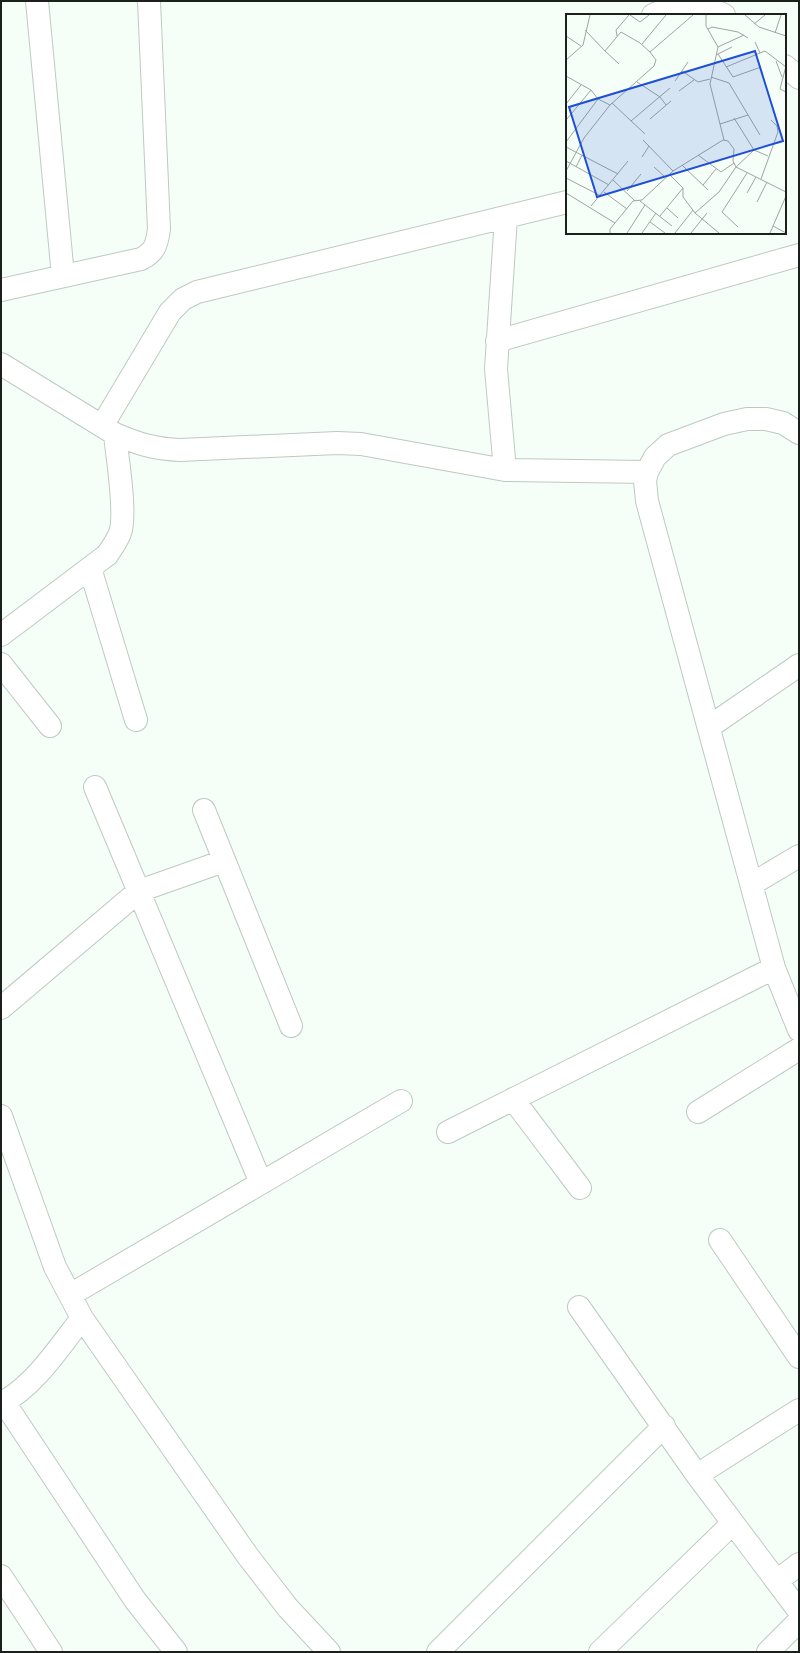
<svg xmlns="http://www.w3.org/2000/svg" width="800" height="1653" viewBox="0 0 800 1653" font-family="'Archivo Narrow',sans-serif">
<rect width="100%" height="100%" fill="#f6fef8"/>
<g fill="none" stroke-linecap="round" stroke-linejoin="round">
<g stroke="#bdcac0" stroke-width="24">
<path id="street" d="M 37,1 L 63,276
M 653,15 C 680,2 697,2 724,15
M 785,66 L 799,78
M 1,290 L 141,259 C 155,252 157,244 159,229 L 149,1
M 497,341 L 799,255
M 1,364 L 115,434 C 138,444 155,449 180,450 L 337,443 L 361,444 L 505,470 L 647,472
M 102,426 L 170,312 L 183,299 L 197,292 L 567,202
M 799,433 L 783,423 L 766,419 L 747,419 L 724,424 L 668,445 L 655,457 L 647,472 L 645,481 L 647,501 L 774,968 L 799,1030
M 505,470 L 496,369 L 506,217
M 90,568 L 136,720
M 1,635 L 107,555 C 112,548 117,541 120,533 C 127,514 117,457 115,434
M 1,664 L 50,726
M 709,727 L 799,665
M 95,787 L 261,1183
M 204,810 L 291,1026
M 752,884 L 799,856
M 1,1008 L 139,891 L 224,861
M 513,1099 L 580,1188
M 698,1112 L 799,1049
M 1,1116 L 55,1267 L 82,1318 L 247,1555 L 288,1608 L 329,1652
M 448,1132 L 774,968
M 720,1240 L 799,1357
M 70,1295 L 401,1101
M 579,1307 L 697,1475 L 799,1611
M 4,1402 L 135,1600 L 176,1652
M 1,1403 C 33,1388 61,1345 82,1318
M 697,1475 L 799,1410
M 1,1576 L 51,1652
M 777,1581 L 799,1564
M 438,1652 L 664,1426
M 600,1652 L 733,1523
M 768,1652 L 799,1621"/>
</g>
<use href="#street" stroke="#fff" stroke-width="22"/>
</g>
<g transform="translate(566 14)">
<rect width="220" height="220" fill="#f6fef8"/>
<path fill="none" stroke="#9fa5a0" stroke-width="1" d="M 64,1 L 74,8 L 83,1M 140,1 L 140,12 L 152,33 L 144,70 L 158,126M 179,1 L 193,13 L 220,22M 188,10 L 199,1M 142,15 L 146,13 L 172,18 L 182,24M 19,16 L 39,37M 209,19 L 215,1M 0,22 L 15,32M 51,22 L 50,16 L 63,1M 189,28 L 194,39M 76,30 L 100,1M 152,33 L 178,21M 152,40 L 166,33M 150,41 L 152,40 L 167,63 L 195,53M 0,46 L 17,31 L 24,1M 210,47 L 216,63M 53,50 L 39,37 L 55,18 L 74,29 L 84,38M 220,52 L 214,75 L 220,78M 160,53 L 199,37 L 220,53M 116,57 L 132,68 L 144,65M 0,62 L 25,76 L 32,85 L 44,91M 145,63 L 163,69 L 194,121M 109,67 L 122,48M 71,68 L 94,83 L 100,91M 113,77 L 128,66M 46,89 L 79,120M 0,90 L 15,71M 168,104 L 188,136 L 202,142M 1,105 L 25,76M 84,105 L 105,87M 65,107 L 104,74M 154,110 L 182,101M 77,126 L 107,157M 0,128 L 32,85M 0,133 L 52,160M 132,141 L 155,158 L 168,149M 76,143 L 83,132M 0,147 L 43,171M 116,151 L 142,176M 10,153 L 16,141M 88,153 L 99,163M 0,157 L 18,124 L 44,91 L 88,52 L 90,46 L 84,38 L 127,1M 103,160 L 117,174 L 117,183 L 129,199 L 153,219M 0,164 L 35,182M 195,165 L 212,118 L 211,112 L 205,106M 47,166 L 69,187M 137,171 L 150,155M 61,177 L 75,160M 38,178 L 61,195M 0,179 L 49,209M 181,179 L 190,163M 74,187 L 106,212M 191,188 L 201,168M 25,192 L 62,147M 101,194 L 112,204M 129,199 L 153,178 L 170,153 L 188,136M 94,202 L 117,174M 84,208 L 99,219M 207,212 L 220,219M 172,213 L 156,198 L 181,159M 44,219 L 44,215 L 67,187 L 76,186 L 107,157 L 157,126 L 162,127 L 168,135 L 167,147 L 170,153 L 220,178M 61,219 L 79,191M 76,219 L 90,199M 109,219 L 127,196M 125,219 L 141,199M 204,219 L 220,182"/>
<path fill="#1d4ed8" fill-opacity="0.15" stroke="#1d4ed8" stroke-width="2" d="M 189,37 L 217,127 L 31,183 L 3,93 Z"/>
<rect width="220" height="220" fill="none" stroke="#1c201d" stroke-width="2"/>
</g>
<rect width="800" height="1653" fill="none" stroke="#1c201d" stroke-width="4"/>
</svg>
